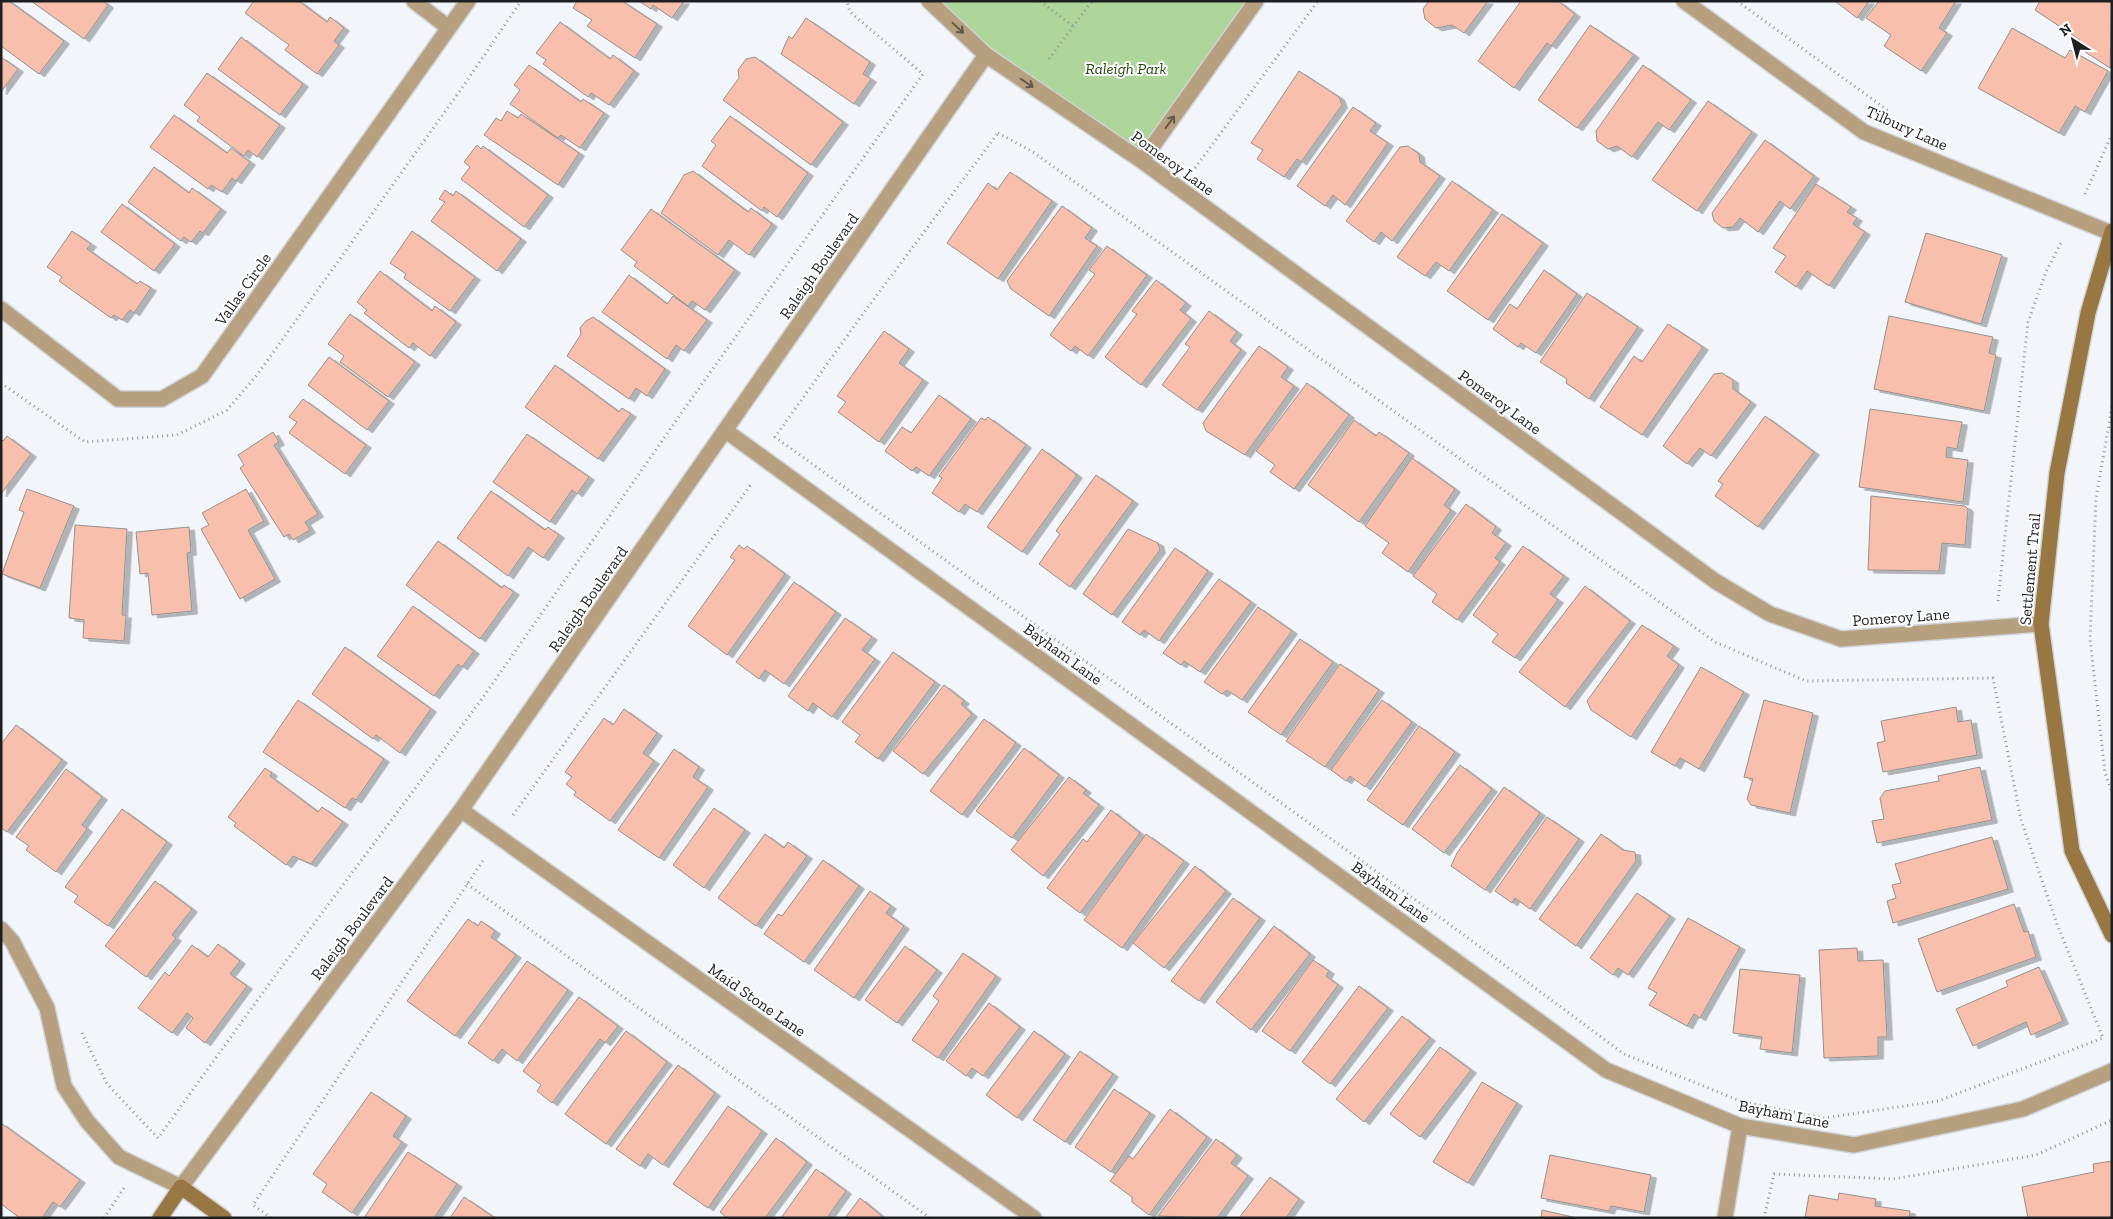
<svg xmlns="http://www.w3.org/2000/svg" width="2113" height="1219" viewBox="0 0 2113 1219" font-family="'Zilla Slab',serif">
<defs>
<filter id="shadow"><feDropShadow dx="5.5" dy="3" stdDeviation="0" flood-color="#0004"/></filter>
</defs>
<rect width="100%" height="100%" fill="#f2f5fa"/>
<path fill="#aed59a" d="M 929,1 L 1256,1 L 1142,161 L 986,55 Z"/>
<path fill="#f8bfac" stroke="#96908e" filter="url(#shadow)" d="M 1,1 L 9,1 L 64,41 L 39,74 L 1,46 Z
M 31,1 L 103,1 L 108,5 L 84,39 Z
M 254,1 L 299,1 L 327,22 L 330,17 L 344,28 L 334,41 L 339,45 L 317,74 L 285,50 L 289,45 L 245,13 Z
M 577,1 L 622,1 L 657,24 L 635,58 L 587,26 L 592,20 L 573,8 Z
M 639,1 L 684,1 L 672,18 L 653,5 L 651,9 Z
M 1429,1 L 1488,1 L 1464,33 L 1452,25 L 1436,28 L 1425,19 L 1423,9 Z
M 1521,1 L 1558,1 L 1575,14 L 1551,46 L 1547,43 L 1514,88 L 1478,61 Z
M 1835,1 L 1869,1 L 1857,18 Z
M 1879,1 L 1956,1 L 1939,28 L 1947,33 L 1921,71 L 1884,46 L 1891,35 L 1866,18 Z
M 2040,1 L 2112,1 L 2110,68 L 2076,46 L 2080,40 L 2035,10 Z
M 806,18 L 870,62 L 863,74 L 871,79 L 854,104 L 781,54 L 789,36 L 792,39 Z
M 560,22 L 610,59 L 613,55 L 634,71 L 609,105 L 591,93 L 588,97 L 543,64 L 546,60 L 536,53 Z
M 1590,25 L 1634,55 L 1577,128 L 1538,100 Z
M 2012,28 L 2065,58 L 2070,50 L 2108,71 L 2085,112 L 2075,106 L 2059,133 L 1978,88 Z
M 241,37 L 303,84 L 280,115 L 218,69 Z
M 1,57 L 18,69 L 1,92 Z
M 755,57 L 843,122 L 811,165 L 723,100 L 739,78 L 738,70 L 746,59 Z
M 529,65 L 581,102 L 583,99 L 604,113 L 580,148 L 561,135 L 558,138 L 510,104 L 520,90 L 514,85 Z
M 1643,65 L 1691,100 L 1669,130 L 1658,122 L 1632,157 L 1617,146 L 1608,149 L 1597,141 L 1596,131 Z
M 1299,71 L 1339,97 L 1342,105 L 1301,162 L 1297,159 L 1284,177 L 1257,159 L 1263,150 L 1251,143 Z
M 207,73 L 280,125 L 257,157 L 248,150 L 244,156 L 197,121 L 200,117 L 184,105 Z
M 1708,101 L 1752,132 L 1697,211 L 1652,180 Z
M 1353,107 L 1376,123 L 1370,131 L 1388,143 L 1345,205 L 1333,195 L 1325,206 L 1297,186 Z
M 507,111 L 518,118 L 521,114 L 579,153 L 558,185 L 484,135 L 496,118 L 501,121 Z
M 174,115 L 227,153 L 231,148 L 250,162 L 236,181 L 232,178 L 222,192 L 211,185 L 208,189 L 150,147 Z
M 730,116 L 808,173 L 777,217 L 764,207 L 762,211 L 702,166 L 716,145 L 711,141 Z
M 1765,140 L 1814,176 L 1790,209 L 1780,201 L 1758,232 L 1740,218 L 1733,227 L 1723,228 L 1714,221 L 1712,213 Z
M 477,145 L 481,149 L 483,146 L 548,195 L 524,227 L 461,179 L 470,167 L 464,162 Z
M 1408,146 L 1419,154 L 1420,162 L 1440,176 L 1392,241 L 1381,232 L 1374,242 L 1346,221 L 1400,147 Z
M 154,167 L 189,193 L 192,188 L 221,209 L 203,233 L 200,231 L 191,242 L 184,237 L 181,241 L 128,202 Z
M 693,171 L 748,212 L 751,208 L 772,224 L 749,255 L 729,240 L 718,255 L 661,213 L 684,175 Z
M 1010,172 L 1052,201 L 998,279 L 947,243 L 988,183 L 997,190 Z
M 1452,181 L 1493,210 L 1449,271 L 1436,262 L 1425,276 L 1397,257 Z
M 1816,184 L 1851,207 L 1847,212 L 1857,218 L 1853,224 L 1865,232 L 1829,286 L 1807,271 L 1796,287 L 1775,272 L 1786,256 L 1773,248 Z
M 445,190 L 453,196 L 456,191 L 521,239 L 497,271 L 431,221 L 445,202 L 439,199 Z
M 122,204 L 175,244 L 154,271 L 101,232 Z
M 1062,206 L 1092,228 L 1085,238 L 1097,246 L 1049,316 L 1011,289 L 1007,281 Z
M 651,209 L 735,270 L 705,310 L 692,301 L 688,306 L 634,266 L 637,262 L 621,250 Z
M 1502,214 L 1543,243 L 1488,320 L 1447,291 Z
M 72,231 L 91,244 L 87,249 L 137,284 L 140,281 L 151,288 L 134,313 L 130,310 L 122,320 L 114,315 L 111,318 L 59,281 L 62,277 L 47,267 Z
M 412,231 L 475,277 L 450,311 L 404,278 L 406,274 L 390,263 Z
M 1926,233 L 2002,255 L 1981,324 L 1905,302 Z
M 1107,246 L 1147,275 L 1088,356 L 1075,346 L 1071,351 L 1050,335 L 1095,274 L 1089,270 Z
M 1544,270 L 1577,294 L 1536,353 L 1521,343 L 1518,347 L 1493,329 L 1510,304 L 1517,309 Z
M 380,271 L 432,311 L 435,306 L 456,322 L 430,356 L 413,343 L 409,348 L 364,313 L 367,310 L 357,302 Z
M 629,275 L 667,304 L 673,296 L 707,320 L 684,351 L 676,345 L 667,359 L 602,312 Z
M 1156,280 L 1186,303 L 1180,310 L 1191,319 L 1141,385 L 1105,357 L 1137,314 L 1132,311 Z
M 1587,293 L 1638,327 L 1589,399 L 1566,383 L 1567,379 L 1540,362 Z
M 1209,311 L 1237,332 L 1230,341 L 1241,350 L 1197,410 L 1162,385 L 1190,347 L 1185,344 Z
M 350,314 L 415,362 L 388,397 L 340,362 L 344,356 L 328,344 Z
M 1889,316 L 1993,337 L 1989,353 L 1996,355 L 1984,411 L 1874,389 Z
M 593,317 L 665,369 L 647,396 L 636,388 L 629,399 L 567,356 L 581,334 L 580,328 L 586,321 Z
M 1668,324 L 1703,347 L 1642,435 L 1600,407 L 1634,356 L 1642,362 Z
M 884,331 L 909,349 L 899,363 L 923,380 L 879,442 L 838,412 L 846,402 L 837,396 Z
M 1259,346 L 1288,367 L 1281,377 L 1294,386 L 1245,455 L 1206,431 L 1203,423 Z
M 329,357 L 389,401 L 367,430 L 308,385 Z
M 555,365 L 619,412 L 622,408 L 631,414 L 598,459 L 525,407 Z
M 1722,373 L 1733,380 L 1733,389 L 1751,402 L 1711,456 L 1700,448 L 1687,464 L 1663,446 L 1714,374 Z
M 1307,383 L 1349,415 L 1294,489 L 1270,472 L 1275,465 L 1256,451 Z
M 939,395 L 971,419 L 929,476 L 916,467 L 912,471 L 885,451 L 902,427 L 911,433 Z
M 303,399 L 366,445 L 345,474 L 289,433 L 297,422 L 289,417 Z
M 1870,409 L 1962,422 L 1957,449 L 1947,447 L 1946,457 L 1968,460 L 1963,502 L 1859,487 Z
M 1765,416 L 1814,452 L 1758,527 L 1715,496 L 1723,484 L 1718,481 Z
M 988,417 L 1026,445 L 977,512 L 965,504 L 959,512 L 932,493 L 942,478 L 939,476 L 981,418 L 985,420 Z
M 1354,420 L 1376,436 L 1379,432 L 1409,453 L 1359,522 L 1308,485 Z
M 273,432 L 279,442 L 274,445 L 318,514 L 305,522 L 310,530 L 293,540 L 289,534 L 284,537 L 240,468 L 244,465 L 238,455 Z
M 527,434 L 589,477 L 577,494 L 572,490 L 550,522 L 493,482 Z
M 7,436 L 31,454 L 1,494 L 1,439 L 3,441 Z
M 1042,449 L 1077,475 L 1022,552 L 987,527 Z
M 1412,458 L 1455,489 L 1444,505 L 1451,510 L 1408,572 L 1382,553 L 1389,543 L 1365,526 Z
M 1096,475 L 1133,501 L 1070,587 L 1039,564 L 1060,534 L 1056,531 Z
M 27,489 L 74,506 L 40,588 L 2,574 L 24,512 L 19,510 Z
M 246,489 L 264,521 L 248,530 L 275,579 L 240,599 L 201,529 L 209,525 L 202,513 Z
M 491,491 L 545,530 L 548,527 L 559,535 L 543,558 L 528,547 L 508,576 L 457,538 Z
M 1871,496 L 1965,506 L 1968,509 L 1965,545 L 1942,543 L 1939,571 L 1868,570 Z
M 1466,504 L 1496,527 L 1492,533 L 1506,543 L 1495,558 L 1500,562 L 1457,620 L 1432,602 L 1437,594 L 1413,576 Z
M 75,525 L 127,529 L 122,615 L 126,615 L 124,641 L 83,638 L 84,620 L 69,618 Z
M 189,527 L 191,552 L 187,553 L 192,611 L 152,615 L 148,573 L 140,574 L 136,532 Z
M 1128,529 L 1158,543 L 1160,550 L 1112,615 L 1083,594 Z
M 438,541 L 502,588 L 504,585 L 514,592 L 480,639 L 406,585 Z
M 739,545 L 744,549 L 747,546 L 785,574 L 727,655 L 688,626 L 735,560 L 730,557 Z
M 1523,546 L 1564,576 L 1550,594 L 1558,600 L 1515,658 L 1492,642 L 1498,634 L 1473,615 Z
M 1175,548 L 1208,571 L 1159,641 L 1144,630 L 1140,635 L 1122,622 Z
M 1219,579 L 1251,602 L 1200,672 L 1184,661 L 1181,665 L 1163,653 Z
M 794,582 L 836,612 L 784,684 L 765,670 L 759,679 L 736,662 Z
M 1585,586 L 1630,621 L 1565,707 L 1519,672 Z
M 413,606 L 474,651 L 462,667 L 458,664 L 434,696 L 377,656 Z
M 1258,607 L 1292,631 L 1242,700 L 1227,690 L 1222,694 L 1204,682 Z
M 845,618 L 872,637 L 862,650 L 875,659 L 832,717 L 813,703 L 808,711 L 788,696 Z
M 1642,625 L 1674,646 L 1667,656 L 1679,665 L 1631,737 L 1591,710 L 1587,701 Z
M 1300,639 L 1333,662 L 1281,735 L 1248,712 Z
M 345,647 L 431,709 L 400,753 L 376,735 L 373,739 L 312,694 Z
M 893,652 L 935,682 L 878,759 L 855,742 L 860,735 L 842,722 Z
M 1340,664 L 1379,690 L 1325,767 L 1286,741 Z
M 1701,667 L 1744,692 L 1699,769 L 1680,758 L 1675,766 L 1651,752 Z
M 944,685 L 964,701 L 961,704 L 972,714 L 923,774 L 893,751 Z
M 298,700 L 384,759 L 356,800 L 352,798 L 345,808 L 263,752 Z
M 1382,700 L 1412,722 L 1365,787 L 1350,776 L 1346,781 L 1331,770 Z
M 1764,700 L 1813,713 L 1790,813 L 1751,805 L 1747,799 L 1753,779 L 1744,777 Z
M 1956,707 L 1958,722 L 1971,720 L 1977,755 L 1883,772 L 1877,743 L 1885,741 L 1881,721 Z
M 624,709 L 657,733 L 643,753 L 654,761 L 610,821 L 574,795 L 576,792 L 566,784 L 572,777 L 565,772 L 604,718 L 613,725 Z
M 984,719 L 1016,743 L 962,815 L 930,791 Z
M 16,725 L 62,760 L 7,832 L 1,828 L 1,744 Z
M 1419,726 L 1455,752 L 1403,825 L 1367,800 Z
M 1024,748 L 1059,775 L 1012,838 L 976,811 Z
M 674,749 L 699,767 L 693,777 L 708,787 L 659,858 L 618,830 Z
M 1460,765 L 1492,789 L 1444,853 L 1412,829 Z
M 1980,767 L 1992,820 L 1877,843 L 1872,821 L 1884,819 L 1880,798 L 1885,791 L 1939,781 L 1938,776 Z
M 265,768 L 272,773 L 270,776 L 318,812 L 322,807 L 343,822 L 311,864 L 293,856 L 286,865 L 234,826 L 236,823 L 228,817 Z
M 66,769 L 102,797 L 82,825 L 87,829 L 56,872 L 26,850 L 29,846 L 16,837 Z
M 1069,777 L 1086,790 L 1083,793 L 1099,805 L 1043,876 L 1011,850 Z
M 1504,787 L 1540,813 L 1485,890 L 1451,866 L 1457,853 Z
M 714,808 L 745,830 L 704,888 L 673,865 Z
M 122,809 L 167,842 L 108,926 L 74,902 L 78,896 L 65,887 Z
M 1111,810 L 1140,833 L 1080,913 L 1047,888 L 1083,839 L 1087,842 Z
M 1547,817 L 1579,839 L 1530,909 L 1515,898 L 1512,903 L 1495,891 Z
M 765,834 L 784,848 L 788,842 L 807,856 L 756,926 L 718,898 Z
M 1146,834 L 1184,861 L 1122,948 L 1084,920 Z
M 1601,834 L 1623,850 L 1635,852 L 1636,861 L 1576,946 L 1539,919 Z
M 1992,837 L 2008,889 L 1893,923 L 1887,901 L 1896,898 L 1892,885 L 1901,883 L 1895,864 Z
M 823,860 L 859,886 L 804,962 L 764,934 L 778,914 L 782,916 Z
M 1195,866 L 1226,891 L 1164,968 L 1133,943 Z
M 155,881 L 192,909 L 172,935 L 176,938 L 146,977 L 105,946 Z
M 870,891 L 891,906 L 886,913 L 904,926 L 854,998 L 814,970 Z
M 1637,893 L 1670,916 L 1628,975 L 1618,968 L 1613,975 L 1590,958 Z
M 1233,898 L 1260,918 L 1199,1001 L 1171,981 Z
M 2014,904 L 2024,932 L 2028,931 L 2036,957 L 1937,992 L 1918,939 Z
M 1688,918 L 1740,947 L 1700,1018 L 1694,1014 L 1687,1026 L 1649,1005 L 1657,993 L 1648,988 Z
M 468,919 L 478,926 L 481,921 L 495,931 L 491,937 L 516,955 L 455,1036 L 407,1001 Z
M 1274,926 L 1310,954 L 1251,1030 L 1216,1002 Z
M 218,944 L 240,961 L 230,974 L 247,986 L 205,1043 L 186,1028 L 193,1018 L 187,1013 L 172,1033 L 138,1008 L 165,972 L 169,976 L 192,945 L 208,957 Z
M 905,946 L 937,970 L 897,1023 L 865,1000 Z
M 1857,948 L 1858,961 L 1883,960 L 1887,1037 L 1878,1037 L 1878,1056 L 1824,1058 L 1819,950 Z
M 963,953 L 996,976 L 938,1058 L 912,1040 L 939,1001 L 933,996 Z
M 1313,960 L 1329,971 L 1326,976 L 1338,985 L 1290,1051 L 1262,1031 Z
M 527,961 L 568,990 L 517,1061 L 502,1049 L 493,1061 L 468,1043 Z
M 2039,967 L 2063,1021 L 2031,1035 L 2026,1022 L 1973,1046 L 1956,1009 L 2008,986 L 2006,981 Z
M 1740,969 L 1800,975 L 1792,1053 L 1760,1049 L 1762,1037 L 1733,1033 Z
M 1359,986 L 1388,1008 L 1330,1084 L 1302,1062 Z
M 579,997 L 618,1026 L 605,1043 L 600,1039 L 552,1103 L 537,1091 L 541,1085 L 523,1071 Z
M 989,1003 L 1020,1027 L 983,1076 L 972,1068 L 966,1076 L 946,1061 Z
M 1402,1016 L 1430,1038 L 1364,1122 L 1336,1099 Z
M 626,1031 L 667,1062 L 606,1144 L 565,1114 Z
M 1034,1031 L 1065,1054 L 1017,1118 L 986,1095 Z
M 1440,1047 L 1471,1070 L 1420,1137 L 1390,1114 Z
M 1080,1051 L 1113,1074 L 1065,1142 L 1033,1120 Z
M 678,1065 L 715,1093 L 663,1165 L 648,1154 L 640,1166 L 616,1149 Z
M 1482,1082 L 1517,1103 L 1468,1183 L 1433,1162 Z
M 1114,1089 L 1150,1113 L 1111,1172 L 1075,1147 Z
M 371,1092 L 406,1116 L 393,1136 L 402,1142 L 352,1213 L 322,1192 L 327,1184 L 313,1174 Z
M 728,1106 L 762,1131 L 708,1208 L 673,1184 Z
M 1170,1109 L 1207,1137 L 1149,1215 L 1132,1202 L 1132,1197 L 1110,1181 L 1129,1156 L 1133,1159 Z
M 1,1123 L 80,1180 L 60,1207 L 53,1202 L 42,1218 L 20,1218 L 1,1204 Z
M 776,1138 L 807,1162 L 765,1218 L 727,1218 L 720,1212 Z
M 1216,1139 L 1237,1155 L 1231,1163 L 1248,1176 L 1217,1218 L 1158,1216 Z
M 408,1152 L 457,1184 L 434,1218 L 364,1218 Z
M 1550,1155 L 1651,1175 L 1644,1212 L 1611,1206 L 1609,1211 L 1541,1198 Z
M 2112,1161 L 2112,1218 L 2028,1218 L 2022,1187 L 2094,1172 L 2093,1164 Z
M 816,1169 L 846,1191 L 827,1218 L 781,1218 Z
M 1270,1177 L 1299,1199 L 1286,1218 L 1239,1218 Z
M 1839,1193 L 1876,1199 L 1875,1206 L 1910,1211 L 1909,1218 L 1805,1218 L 1809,1195 L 1838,1200 Z
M 464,1197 L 495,1218 L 450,1218 Z
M 860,1198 L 884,1218 L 845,1218 Z
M 1542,1210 L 1577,1218 L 1541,1218 Z"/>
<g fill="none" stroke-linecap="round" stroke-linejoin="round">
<g stroke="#d0d3d7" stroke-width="18">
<path id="street" d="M 414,1 L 449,28
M 929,1 L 986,55 L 1142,161 L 1715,581 L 1770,614 L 1841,639 L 2041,624
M 1684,1 L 1864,132 L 2111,233
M 1142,161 L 1256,1
M 1,309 L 118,399 L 162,399 L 202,376 L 468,1
M 726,431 L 1606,1070 L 1740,1126 L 1854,1145 L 2023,1109 L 2112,1071
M 461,810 L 1034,1218
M 1,929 L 12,941 L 47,1008 L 64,1086 L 87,1121 L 119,1157 L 181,1187 L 461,810 L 986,55
M 1725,1218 L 1740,1126"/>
</g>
<g stroke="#d0d3d7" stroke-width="18">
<path id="secondary" d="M 2112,231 L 2088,313 L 2057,473 L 2041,624 L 2072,851 L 2112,935
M 160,1218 L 181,1187 L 224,1218"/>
</g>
<path stroke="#929498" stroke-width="3" stroke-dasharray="1 4" stroke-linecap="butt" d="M 1040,1 L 1073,26
M 1737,1 L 1890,112
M 1049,59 L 1092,1
M 998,133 L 1033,152 L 1715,642 L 1806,681 L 1993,678 L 2021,820 L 2057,924 L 2103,1038 L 1938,1101 L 1824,1118 L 1743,1102 L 1624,1054 L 1464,935 L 775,437 L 865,311 Z
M 1195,168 L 1318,1
M 2085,194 L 2112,134
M 1,383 L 85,442 L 177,435 L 227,410 L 257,375 L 464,85 L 521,1
M 2112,407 L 2096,498 L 2090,639 L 2105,773 L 2112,792
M 1998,601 L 2028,322 L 2046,272 L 2062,241
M 513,815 L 752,483
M 467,884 L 930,1218
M 82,1033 L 107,1084 L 158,1138 L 272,980 L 479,703 L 692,398 L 923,74 L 850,12 L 847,1
M 104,1218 L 124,1188
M 271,1218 L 253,1205 L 484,859
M 1764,1218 L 1774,1174 L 1893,1179 L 2036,1155 L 2112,1120"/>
<use href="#street" stroke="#b7a07f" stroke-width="15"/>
<use href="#secondary" stroke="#987743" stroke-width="15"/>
</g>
<defs><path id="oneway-shaft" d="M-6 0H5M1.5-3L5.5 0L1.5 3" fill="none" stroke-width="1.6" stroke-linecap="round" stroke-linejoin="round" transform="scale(1.25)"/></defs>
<g stroke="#63594b">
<use href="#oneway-shaft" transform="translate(958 28) rotate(43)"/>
<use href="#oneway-shaft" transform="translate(1027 83) rotate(34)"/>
<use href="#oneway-shaft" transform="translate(1170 122) rotate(-54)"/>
</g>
<g text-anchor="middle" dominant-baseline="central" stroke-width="4" stroke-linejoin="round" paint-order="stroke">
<g font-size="16" font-style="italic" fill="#26460f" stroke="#fff">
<text x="1126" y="68">Raleigh Park</text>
</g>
<g font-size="16" fill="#1e1f21" stroke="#fff">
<text transform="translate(1907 128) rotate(24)">Tilbury Lane</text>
<text transform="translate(1173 163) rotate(36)">Pomeroy Lane</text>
<text transform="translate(819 266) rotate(-55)">Raleigh Boulevard</text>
<text transform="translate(243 289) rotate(-55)">Vallas Circle</text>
<text transform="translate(1500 402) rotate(36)">Pomeroy Lane</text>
<text transform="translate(2030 569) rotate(-85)">Settlement Trail</text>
<text transform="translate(588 599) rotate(-55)">Raleigh Boulevard</text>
<text transform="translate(1901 617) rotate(-4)">Pomeroy Lane</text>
<text transform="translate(1063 654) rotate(36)">Bayham Lane</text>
<text transform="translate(1391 892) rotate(36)">Bayham Lane</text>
<text transform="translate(352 928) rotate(-53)">Raleigh Boulevard</text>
<text transform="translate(757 1000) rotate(35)">Maid Stone Lane</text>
<text transform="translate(1784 1114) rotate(11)">Bayham Lane</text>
</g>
</g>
<rect width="2113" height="1219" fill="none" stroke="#1e1f21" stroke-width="5"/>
<g transform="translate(2073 40) rotate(324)" stroke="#ffffff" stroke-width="4" paint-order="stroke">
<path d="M0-4L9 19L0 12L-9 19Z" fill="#1e1f21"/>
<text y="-8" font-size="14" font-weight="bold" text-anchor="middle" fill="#1e1f21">N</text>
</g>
</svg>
